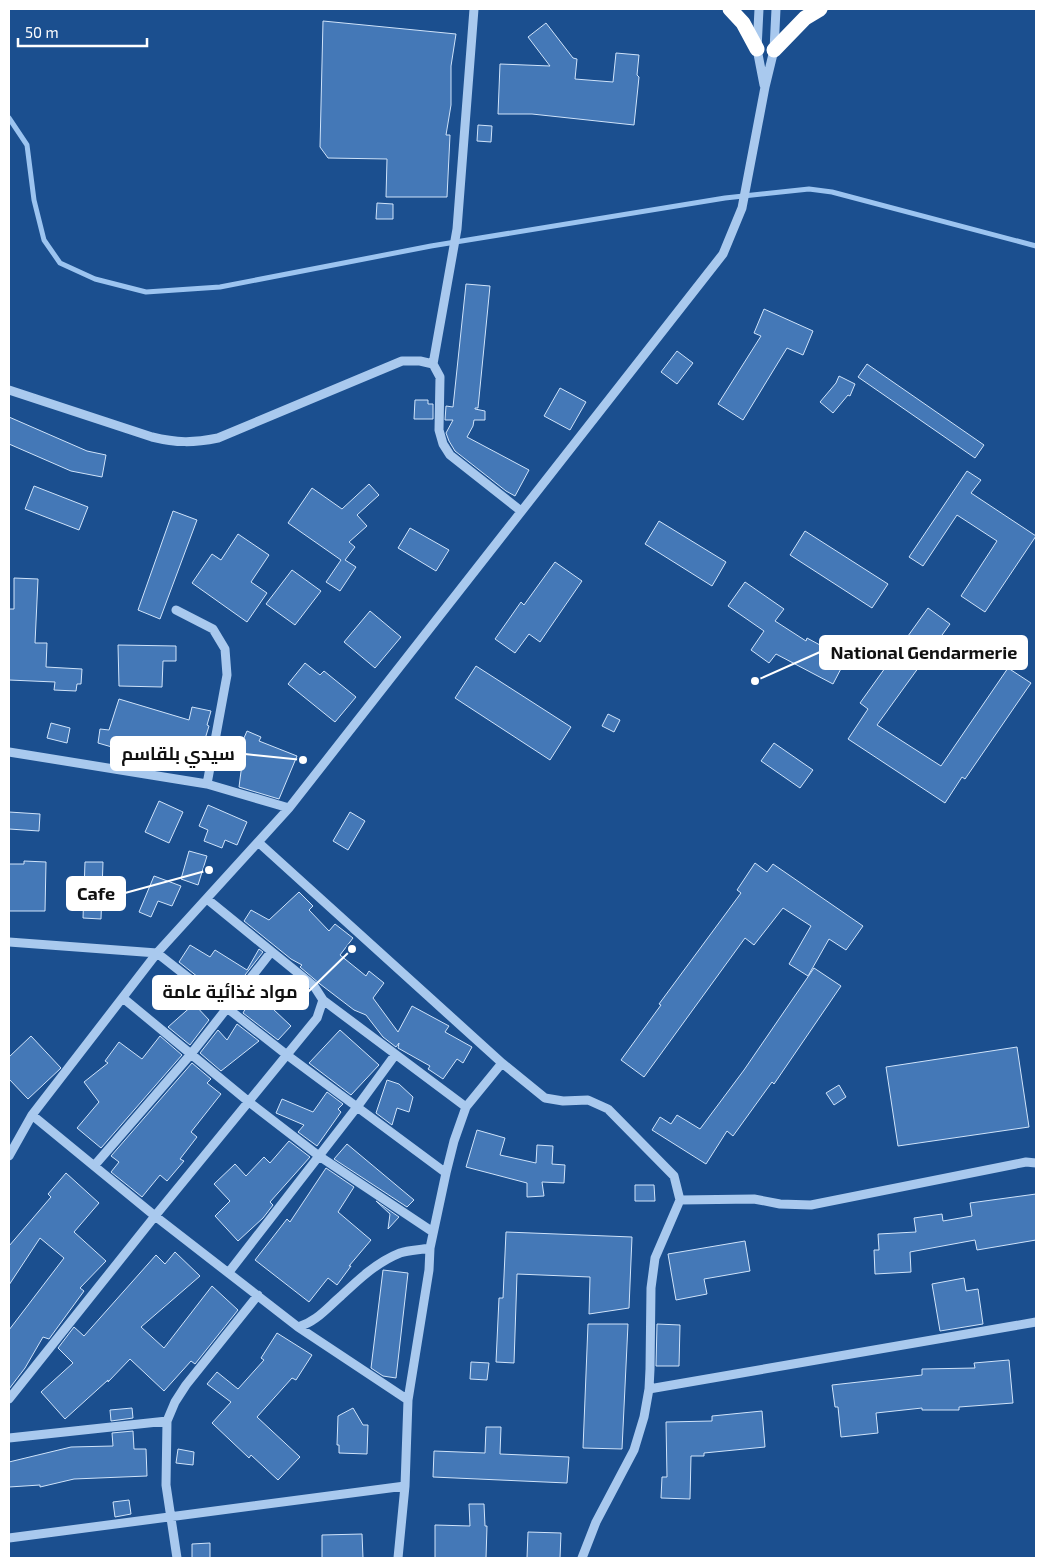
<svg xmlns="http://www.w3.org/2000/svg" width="1045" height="1567" viewBox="0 0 1045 1567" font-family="'Exo 2',Cairo,sans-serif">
<rect width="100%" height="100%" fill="#1b4f8f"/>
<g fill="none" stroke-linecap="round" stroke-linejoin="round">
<path stroke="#9cc4f0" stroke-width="5" d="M 9,118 L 27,145 L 34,200 L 44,240 L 60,263 L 95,279 L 146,292 L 220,287 L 431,246 L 725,198 L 809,189 L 832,192 L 1036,246"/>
</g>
<path fill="#4478b7" stroke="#cfe3fa" d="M 323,21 L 456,34 L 451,66 L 451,105 L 446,135 L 450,135 L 447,197 L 386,197 L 387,159 L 328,158 L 320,147 Z
M 546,23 L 573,58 L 577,59 L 575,79 L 613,82 L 616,53 L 639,55 L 637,75 L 639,77 L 634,125 L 532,114 L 498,114 L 500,64 L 550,66 L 528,37 Z
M 478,125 L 492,126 L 491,142 L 477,141 Z
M 377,203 L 393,204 L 393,219 L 376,219 Z
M 466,284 L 490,286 L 478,408 L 475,408 L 475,409 L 485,411 L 485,420 L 474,420 L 473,426 L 467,437 L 529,470 L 515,496 L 506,491 L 455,451 L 449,441 L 446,433 L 453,420 L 445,420 L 446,406 L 453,407 Z
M 764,309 L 813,331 L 803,355 L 787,348 L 743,420 L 718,404 L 761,336 L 754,333 Z
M 677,351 L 693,363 L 677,384 L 661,372 Z
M 867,364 L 984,445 L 975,458 L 858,377 Z
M 839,376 L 855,384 L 850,396 L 848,395 L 833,413 L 820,402 L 836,383 Z
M 560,388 L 586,402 L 570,430 L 544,416 Z
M 415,400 L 428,400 L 428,404 L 433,404 L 433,419 L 414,419 Z
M 9,417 L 87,451 L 106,455 L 102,477 L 71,471 L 9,444 Z
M 967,471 L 981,480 L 971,493 L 1036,536 L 985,612 L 961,596 L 997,541 L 957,515 L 923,566 L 909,557 Z
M 369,484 L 379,495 L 357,515 L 367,526 L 349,542 L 355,547 L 345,560 L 356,567 L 340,591 L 326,582 L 341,560 L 288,523 L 312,488 L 342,509 Z
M 34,486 L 88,507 L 79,530 L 25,509 Z
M 173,511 L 197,520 L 160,619 L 138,610 Z
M 659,521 L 726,562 L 712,586 L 645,544 Z
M 410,528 L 449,550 L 436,571 L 398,548 Z
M 805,531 L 888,584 L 872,608 L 790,555 Z
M 238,534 L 269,555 L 251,582 L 267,593 L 247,622 L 192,583 L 212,554 L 221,560 Z
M 555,562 L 582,581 L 540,642 L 529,634 L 515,653 L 495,639 L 521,602 L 524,605 Z
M 292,570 L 321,591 L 295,625 L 266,604 Z
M 14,578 L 38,579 L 35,643 L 47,643 L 46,667 L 82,669 L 81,684 L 77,684 L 76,691 L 54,690 L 55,682 L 9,680 L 9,609 L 14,609 Z
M 745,582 L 784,609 L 775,621 L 806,641 L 807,638 L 846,659 L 833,684 L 776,654 L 769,663 L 751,650 L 764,631 L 728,606 Z
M 928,608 L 950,624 L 877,725 L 941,766 L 1008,668 L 1031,683 L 965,779 L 962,777 L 945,803 L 848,739 L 868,709 L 860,703 Z
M 370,611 L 401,637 L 375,668 L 344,642 Z
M 118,645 L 176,646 L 176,661 L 163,661 L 162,687 L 119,686 Z
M 305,663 L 320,675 L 324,671 L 356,697 L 335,722 L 288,684 Z
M 476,666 L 571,727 L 550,760 L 455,698 Z
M 119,699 L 189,720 L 192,707 L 211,711 L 207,725 L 209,726 L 197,765 L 145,750 L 143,756 L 98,743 L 100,729 L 109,730 Z
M 608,714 L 620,720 L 614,732 L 602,726 Z
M 51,723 L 70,728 L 67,743 L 47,738 Z
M 247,731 L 261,737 L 259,741 L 297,756 L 279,799 L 239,787 L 242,764 L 234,761 Z
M 774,743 L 813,770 L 800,788 L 761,761 Z
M 159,801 L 183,812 L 169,843 L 145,832 Z
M 208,805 L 247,822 L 237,845 L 225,840 L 222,848 L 204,841 L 208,830 L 199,826 Z
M 9,812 L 40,814 L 39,831 L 9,829 Z
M 350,812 L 365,821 L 348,850 L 333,841 Z
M 189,851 L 207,856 L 198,885 L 181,879 Z
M 24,861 L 46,862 L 45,911 L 9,911 L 9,864 L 24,864 Z
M 85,862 L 103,862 L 101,919 L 83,918 Z
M 755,863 L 767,872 L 773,864 L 863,926 L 846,950 L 829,939 L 808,976 L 789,964 L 811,926 L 783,908 L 754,945 L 745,938 L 644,1077 L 621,1060 L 661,1005 L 659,1004 L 741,893 L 737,890 Z
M 154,876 L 181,886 L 172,906 L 158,901 L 151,917 L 139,912 Z
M 299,892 L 313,906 L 309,910 L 329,931 L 335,924 L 353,938 L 340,955 L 366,976 L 369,971 L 384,983 L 373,998 L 398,1032 L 412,1006 L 449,1026 L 445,1032 L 472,1047 L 463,1063 L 457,1059 L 443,1079 L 428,1069 L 430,1066 L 398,1048 L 399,1043 L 396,1047 L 383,1037 L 366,1015 L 354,1010 L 320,984 L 300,967 L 302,965 L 291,959 L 244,921 L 251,910 L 269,920 Z
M 190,945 L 210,957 L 215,950 L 247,970 L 259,949 L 263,952 L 238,984 L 228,978 L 224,985 L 212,978 L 208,985 L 179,962 Z
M 814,968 L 841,986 L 774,1084 L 772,1082 L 733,1136 L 727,1131 L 706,1164 L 652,1130 L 660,1117 L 671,1124 L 677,1115 L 700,1129 L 744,1070 Z
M 261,975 L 260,976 L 284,990 L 273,1009 L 291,1026 L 278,1040 L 243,1013 L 254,993 L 249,990 Z
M 194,1004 L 209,1020 L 190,1045 L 168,1027 Z
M 237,1024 L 259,1041 L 221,1071 L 200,1053 L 218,1030 L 227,1040 Z
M 340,1030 L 379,1065 L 351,1095 L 309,1063 Z
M 31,1036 L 61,1068 L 28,1099 L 9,1079 L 9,1057 Z
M 160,1036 L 182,1055 L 101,1148 L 77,1128 L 99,1102 L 84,1082 L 108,1063 L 105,1061 L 119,1042 L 142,1059 Z
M 1017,1047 L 1029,1127 L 898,1146 L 886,1067 Z
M 192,1063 L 211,1079 L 207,1083 L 221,1094 L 191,1132 L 197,1137 L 180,1159 L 184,1161 L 167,1181 L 160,1175 L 142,1197 L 111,1172 L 119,1162 L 111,1156 Z
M 387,1080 L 399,1084 L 413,1097 L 409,1112 L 397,1108 L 392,1125 L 376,1113 Z
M 839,1085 L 846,1097 L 834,1105 L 826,1093 Z
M 327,1092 L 343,1104 L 338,1109 L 341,1112 L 317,1146 L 298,1132 L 304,1125 L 276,1113 L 282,1099 L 313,1112 Z
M 477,1130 L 505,1138 L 500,1155 L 536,1163 L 537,1145 L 553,1146 L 552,1164 L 565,1165 L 564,1183 L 542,1182 L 544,1196 L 527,1197 L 527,1183 L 466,1167 Z
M 289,1141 L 310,1157 L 270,1202 L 273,1205 L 263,1218 L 238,1241 L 215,1216 L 230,1201 L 214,1184 L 235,1164 L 246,1176 L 264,1157 L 270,1163 Z
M 347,1144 L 414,1200 L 407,1207 L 334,1159 Z
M 326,1168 L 354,1187 L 338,1212 L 371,1240 L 349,1266 L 351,1266 L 337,1285 L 328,1278 L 309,1302 L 255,1260 L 287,1219 L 290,1222 Z
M 66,1173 L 99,1203 L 74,1232 L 106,1261 L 80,1288 L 84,1291 L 49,1339 L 43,1337 L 25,1368 L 9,1389 L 9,1330 L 64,1258 L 40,1238 L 9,1285 L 9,1246 L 51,1197 L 48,1194 Z
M 635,1185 L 654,1185 L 655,1201 L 635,1201 Z
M 1036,1194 L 1036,1240 L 977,1250 L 975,1240 L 910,1252 L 911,1272 L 875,1274 L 874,1250 L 879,1250 L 878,1234 L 916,1232 L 914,1218 L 942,1214 L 943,1221 L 972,1216 L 970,1203 Z
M 376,1201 L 399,1217 L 388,1229 L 390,1214 Z
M 506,1232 L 632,1237 L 629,1308 L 589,1314 L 590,1277 L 517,1274 L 514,1363 L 496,1362 L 499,1298 L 503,1298 Z
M 745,1241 L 750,1271 L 704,1279 L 707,1294 L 676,1300 L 668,1254 Z
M 175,1252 L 200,1276 L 141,1327 L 164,1348 L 212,1286 L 238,1310 L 195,1364 L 191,1361 L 164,1391 L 130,1359 L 108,1382 L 108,1380 L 65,1419 L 41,1392 L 73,1363 L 58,1348 L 74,1327 L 84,1336 L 156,1255 L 165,1264 Z
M 383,1270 L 408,1273 L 396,1378 L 383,1376 L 371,1368 Z
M 964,1278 L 966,1291 L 978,1289 L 983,1324 L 940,1331 L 932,1284 Z
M 588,1324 L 628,1324 L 622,1449 L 583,1448 Z
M 657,1324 L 680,1325 L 679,1366 L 656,1366 Z
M 277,1333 L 312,1355 L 296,1380 L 292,1378 L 257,1417 L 300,1457 L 278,1480 L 251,1455 L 249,1458 L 212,1423 L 231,1402 L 207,1384 L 217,1372 L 238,1389 L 264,1360 L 261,1358 Z
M 1009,1360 L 1013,1403 L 959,1407 L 959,1410 L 922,1410 L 922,1408 L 876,1413 L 878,1433 L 841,1437 L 838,1407 L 835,1407 L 832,1385 L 922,1375 L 922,1369 L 975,1368 L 974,1363 Z
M 471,1362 L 489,1363 L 487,1380 L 470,1379 Z
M 132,1408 L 133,1418 L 111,1421 L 110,1410 Z
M 353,1408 L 363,1425 L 368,1425 L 367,1454 L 339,1453 L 339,1445 L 337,1445 L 338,1416 Z
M 762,1411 L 765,1447 L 704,1453 L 704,1456 L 691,1456 L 690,1499 L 661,1498 L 662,1477 L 667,1477 L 666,1422 L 712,1421 L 712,1416 Z
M 486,1427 L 501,1427 L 500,1454 L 569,1457 L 567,1483 L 433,1477 L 434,1451 L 485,1453 Z
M 133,1431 L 134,1449 L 146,1449 L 147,1476 L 74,1479 L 40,1487 L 40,1485 L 9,1487 L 9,1462 L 71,1447 L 113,1446 L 112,1433 Z
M 178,1449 L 194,1452 L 193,1465 L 176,1463 Z
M 129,1500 L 131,1514 L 115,1517 L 113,1502 Z
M 469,1504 L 484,1504 L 485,1526 L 487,1526 L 486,1558 L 435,1558 L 435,1525 L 470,1526 Z
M 528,1532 L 561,1533 L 560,1558 L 527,1558 Z
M 362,1534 L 363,1558 L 322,1558 L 322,1535 Z
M 210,1543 L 210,1558 L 192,1558 L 192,1544 Z"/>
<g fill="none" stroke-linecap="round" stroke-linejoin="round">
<path stroke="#a9c9ee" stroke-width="9" d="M 759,9 L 757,49 L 764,85
M 433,364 L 457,229 L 474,9
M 9,390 L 152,437 C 177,443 193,443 218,438 L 402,361 L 420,361 L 433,364 L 440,377 L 439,430 L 443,444 L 450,455 L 521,511
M 176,610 L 213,629 L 225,649 L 227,675 L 207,784
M 9,752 L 207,784 L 289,808
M 258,842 L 502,1063 L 466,1107 L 454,1141 L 446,1173 L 430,1248 L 429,1270 L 408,1400 L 405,1486 L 398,1558
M 9,942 L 157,953 L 287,1055 L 446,1173
M 123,998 L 249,1102 L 319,1156 L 433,1232
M 323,1000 L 466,1107
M 502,1063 L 545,1098 L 563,1101 L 588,1100 L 608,1109 L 674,1176 L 680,1200 L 655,1258 L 651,1288 L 650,1369 L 649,1389 L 644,1417 L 634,1450 L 596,1522 L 582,1558
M 32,1115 L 155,1216 L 298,1327 C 316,1322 327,1308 341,1296 C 358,1280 377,1262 400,1253 C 409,1250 420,1250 430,1248
M 9,1156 L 32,1115 L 157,953 L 289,808 L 723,254 L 742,208 L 765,87 L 774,50 L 776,9
M 94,1166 L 191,1054 L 271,952
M 680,1200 L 754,1199 L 780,1204 L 811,1205 L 1026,1162 L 1036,1163
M 229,1272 L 357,1107 L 395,1055
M 298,1327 L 408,1400
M 649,1389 L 1036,1322
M 9,1399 L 155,1216 L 317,1018 L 323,1000 L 314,986 L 207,899
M 9,1438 L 167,1421
M 9,1538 L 405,1486
M 177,1558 L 166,1485 L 167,1421 L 175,1402 L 186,1385 L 258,1295"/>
<path stroke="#fff" stroke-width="15" d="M 730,9 L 743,23 L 757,49
M 774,50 L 805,18 L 820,9"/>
</g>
<path fill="none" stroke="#fff" stroke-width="2" d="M755 681L820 652M303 760L245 754M209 870L125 893M352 949L308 992"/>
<g fill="#fff" stroke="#1b4f8f" stroke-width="2">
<circle cx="755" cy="681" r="5"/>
<circle cx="303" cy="760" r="5"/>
<circle cx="209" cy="870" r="5"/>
<circle cx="352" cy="949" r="5"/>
</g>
<g fill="#fff" stroke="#fff" stroke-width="2">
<rect x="820" y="636" width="207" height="33" rx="5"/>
<rect x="111" y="737" width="134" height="33" rx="5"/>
<rect x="67" y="877" width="58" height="33" rx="5"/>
<rect x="153" y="976" width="155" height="33" rx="5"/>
</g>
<g font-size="18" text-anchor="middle" font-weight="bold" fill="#111">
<text x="924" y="659">National Gendarmerie</text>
<text x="178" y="760">سيدي بلقاسم</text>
<text x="96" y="900">Cafe</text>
<text x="230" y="998">مواد غذائية عامة</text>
</g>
<rect width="1045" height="1567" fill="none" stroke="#ffffff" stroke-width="20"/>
<path d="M18 38v8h129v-8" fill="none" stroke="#ffffff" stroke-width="2.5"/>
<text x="25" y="38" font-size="15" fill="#ffffff" stroke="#1b4f8f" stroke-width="4" paint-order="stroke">50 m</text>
</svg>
